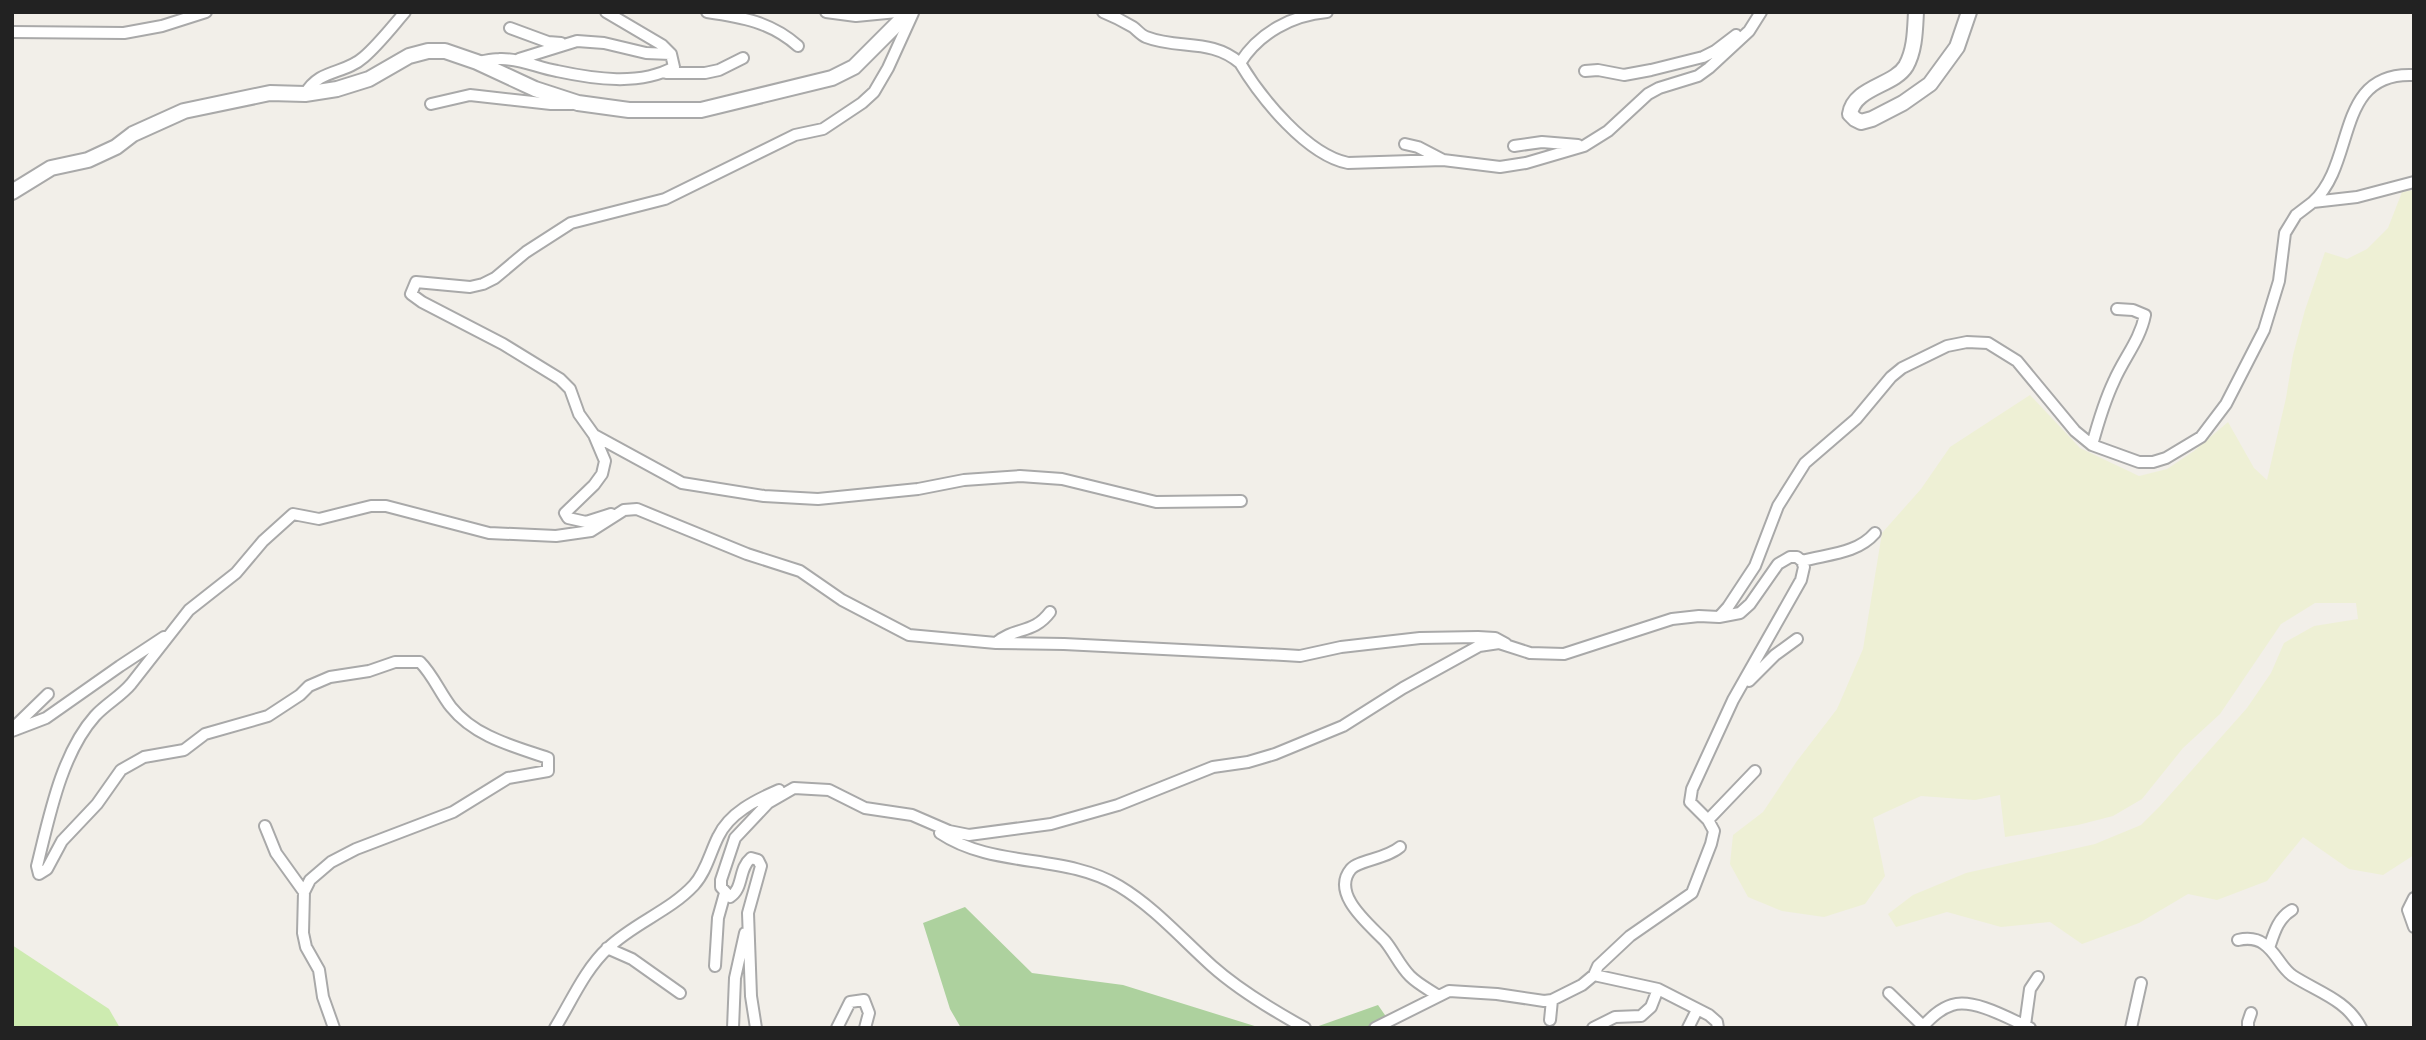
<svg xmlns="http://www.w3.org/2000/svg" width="2426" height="1040" viewBox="0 0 2426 1040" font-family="'DM Sans',sans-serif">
<rect width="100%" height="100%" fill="#f2efe9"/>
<path fill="#eef0d5" d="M 2414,190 L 2414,855 L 2383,875 L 2349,869 L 2303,837 L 2267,881 L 2217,900 L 2188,894 L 2139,923 L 2082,944 L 2050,922 L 2001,927 L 1947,912 L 1896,927 L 1888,914 L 1913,895 L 1966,873 L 2095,844 L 2141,825 L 2160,806 L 2247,708 L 2271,673 L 2284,643 L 2314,626 L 2358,619 L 2356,603 L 2315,603 L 2281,624 L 2220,714 L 2183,748 L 2142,799 L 2113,816 L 2078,825 L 2005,837 L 2000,795 L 1975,800 L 1921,796 L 1873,818 L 1885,876 L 1865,904 L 1824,917 L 1782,911 L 1748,897 L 1730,864 L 1733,835 L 1763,812 L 1797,761 L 1837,709 L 1863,649 L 1882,533 L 1921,489 L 1950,447 L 2030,395 L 2080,448 L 2139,476 L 2167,469 L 2194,451 L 2228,422 L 2254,468 L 2267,480 L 2286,398 L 2293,355 L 2305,310 L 2325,252 L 2347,259 L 2367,249 L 2388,228 L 2402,192 Z"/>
<path fill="#cdebb0" d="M 12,945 L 109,1009 L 120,1028 L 12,1028 Z"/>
<path fill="#add19e" d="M 965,907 L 1032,973 L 1123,985 L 1261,1028 L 961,1028 L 950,1009 L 923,923 Z
M 1378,1005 L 1394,1028 L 1313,1028 Z"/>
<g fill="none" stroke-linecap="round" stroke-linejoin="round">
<g stroke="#a9a9a9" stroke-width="14">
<path id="minor" d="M 707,12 C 742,17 771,22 798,46
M 826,12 L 856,16 L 897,12
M 1103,12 C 1113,16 1123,21 1133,27 C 1137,30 1141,35 1146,37 C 1179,50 1211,38 1240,63 C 1261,98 1307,155 1348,163 L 1443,160 L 1500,167 L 1526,163 L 1584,146 L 1608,131 L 1648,94 L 1659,88 L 1698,76 L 1709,68 L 1749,31 L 1761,12
M 510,28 L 548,42 L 561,43
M 12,32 L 124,33 L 162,26 L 206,12
M 519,59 L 577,41 L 604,43 L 646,53 L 671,54
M 478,62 C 485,61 492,59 499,59 C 520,58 538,68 557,71 C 594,79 640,86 674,67 L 671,54 L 662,45 L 606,12
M 1240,63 C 1259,33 1292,15 1327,12
M 1585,71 L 1598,70 L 1624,75 L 1651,70 L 1703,57 L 1715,51 L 1736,35
M 666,73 L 705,73 L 719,70 L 743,58
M 305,94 C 320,68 344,75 364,57 C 379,44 392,27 405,12
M 431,104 L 470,95 L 551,104 L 572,104
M 1405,144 L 1418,147 L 1443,160
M 1514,146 L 1542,142 L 1578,145
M 2313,202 C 2357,162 2334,71 2414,75
M 594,435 L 682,483 L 764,496 L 818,499 L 918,489 L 964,480 L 1020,476 L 1062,479 L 1156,502 L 1241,501
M 2092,445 C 2098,423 2104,402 2114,381 C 2124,358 2140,340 2145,315 L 2133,310 L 2117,309
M 611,514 L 586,522 L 568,518 L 565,513 L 594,485 L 602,474 L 605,461 L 594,435 L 579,414 L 570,389 L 560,379 L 503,344 L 422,302 L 411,294 L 416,282 L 470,287 L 483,284 L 495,278 L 526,252 L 571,223 L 665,199 L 795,135 L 823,129 L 862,103 L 874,92 L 888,68 L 913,13
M 1802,561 C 1827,554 1857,554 1875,533
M 1719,617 L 1728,607 L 1755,566 L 1778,506 L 1805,463 L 1856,419 L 1891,377 L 1902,368 L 1947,346 L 1967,342 L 1988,343 L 2017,361 L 2075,431 L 2092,445 L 2139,462 L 2153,462 L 2166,458 L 2201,437 L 2226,404 L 2264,330 L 2279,281 L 2285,233 L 2296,215 L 2313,202 L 2357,197 L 2414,182
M 996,643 C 1014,627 1034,634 1050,612
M 1749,681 L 1775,655 L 1797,639
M 12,729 L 48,694
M 12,731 L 46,718 L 120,666 L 164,637
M 1708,820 L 1755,771
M 265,826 L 276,853 L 304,892
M 940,833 C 994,869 1064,853 1119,886 C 1154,907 1181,938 1212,966 C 1239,990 1274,1011 1305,1028
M 1400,847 C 1386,859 1359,860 1351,869 C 1330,894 1370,925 1385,941 C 1394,952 1400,966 1410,976 C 1418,984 1428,989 1437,995
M 2414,898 L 2408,910 L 2414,927
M 2238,940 C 2247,938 2256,938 2264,944 C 2276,952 2281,968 2293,976 C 2318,992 2347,1000 2361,1028
M 607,948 L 632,959 L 680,993
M 2269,948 C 2274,933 2278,918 2292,910
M 715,966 L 718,918 L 725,893
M 1594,975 L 1658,989 L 1709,1015 L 1717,1022 L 1718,1028
M 1889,993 L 1923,1026
M 1550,1020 L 1552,1000
M 2025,1025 L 2030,989 L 2038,977
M 334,1028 L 323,997 L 319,970 L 306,947 L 303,933 L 304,892 L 310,880 L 331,862 L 356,849 L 453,812 L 508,778 L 548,771 L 548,758 C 513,746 475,737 451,707 C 440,693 433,675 420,662 L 395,662 L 369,671 L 330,677 L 309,686 L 300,695 L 268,716 L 205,734 L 184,750 L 144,757 L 121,770 L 97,804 L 62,841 L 47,869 L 39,874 L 37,866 C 49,818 61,754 95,716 C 106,704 121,696 131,684 L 189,610 L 236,573 L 263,541 L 293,514 L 319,519 L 371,506 L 386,506 L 489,533 L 556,536 L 591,531 L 624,510 L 637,509 L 747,554 L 800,571 L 842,600 L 909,635 L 996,643 L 1064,644 L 1284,655 L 1300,656 L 1341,647 L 1420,638 L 1478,637 L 1495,638 L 1506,644
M 555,1028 C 571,1002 585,969 608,948 C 634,923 670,911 694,885 C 706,872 710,853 718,837 C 729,813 756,800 779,790
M 733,1028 L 735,978 L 745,933
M 756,1028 L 751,996 L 748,913 L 761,866 L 758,860 L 751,858 C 738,869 744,888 730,897 L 721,887 L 721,880 L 735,838 L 768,803 L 794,788 L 829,790 L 865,808 L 912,815 L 949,831 L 969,835 L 1051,824 L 1118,805 L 1213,767 L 1248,762 L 1275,754 L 1343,726 L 1403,688 L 1479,646 L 1499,643 L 1530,653 L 1564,654 L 1672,619 L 1699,616 L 1719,617 L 1740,613 L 1750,604 L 1778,564 L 1790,557 L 1797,557 L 1802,561 L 1804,567 L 1801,580 L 1733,700 L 1692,789 L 1690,802 L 1708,820 L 1714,831 L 1711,844 L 1692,893 L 1630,936 L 1598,966 L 1594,975 L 1582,985 L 1552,1000 L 1544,1001 L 1497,994 L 1449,991 L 1375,1028
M 837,1028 L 850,1002 L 864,1000 L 869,1013 L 865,1028
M 1593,1028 L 1615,1017 L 1641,1016 L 1651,1007 L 1658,989
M 1688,1028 L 1697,1010
M 1921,1028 C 1930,1019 1939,1009 1952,1005 C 1974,998 2010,1019 2030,1028
M 2131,1028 L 2141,983
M 2248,1028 L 2248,1022 L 2251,1013"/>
</g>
<g stroke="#a9a9a9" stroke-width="18">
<path id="tertiary" d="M 1916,12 C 1915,30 1915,50 1906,66 C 1894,86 1854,87 1850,114 L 1855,119 L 1861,122 L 1872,119 L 1903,103 L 1930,84 L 1957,47 L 1969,12
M 12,192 L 51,168 L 88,160 L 116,147 L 133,134 L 184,111 L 270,93 L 305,94 L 337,89 L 369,79 L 409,56 L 428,51 L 445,51 L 477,62 L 535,89 L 578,103 L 629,110 L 701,110 L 832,78 L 854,67 L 909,12"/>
</g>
<use href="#minor" stroke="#fff" stroke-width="10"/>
<use href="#tertiary" stroke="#fff" stroke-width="14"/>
</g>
<rect width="2426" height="1040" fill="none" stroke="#222222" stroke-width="28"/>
</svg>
